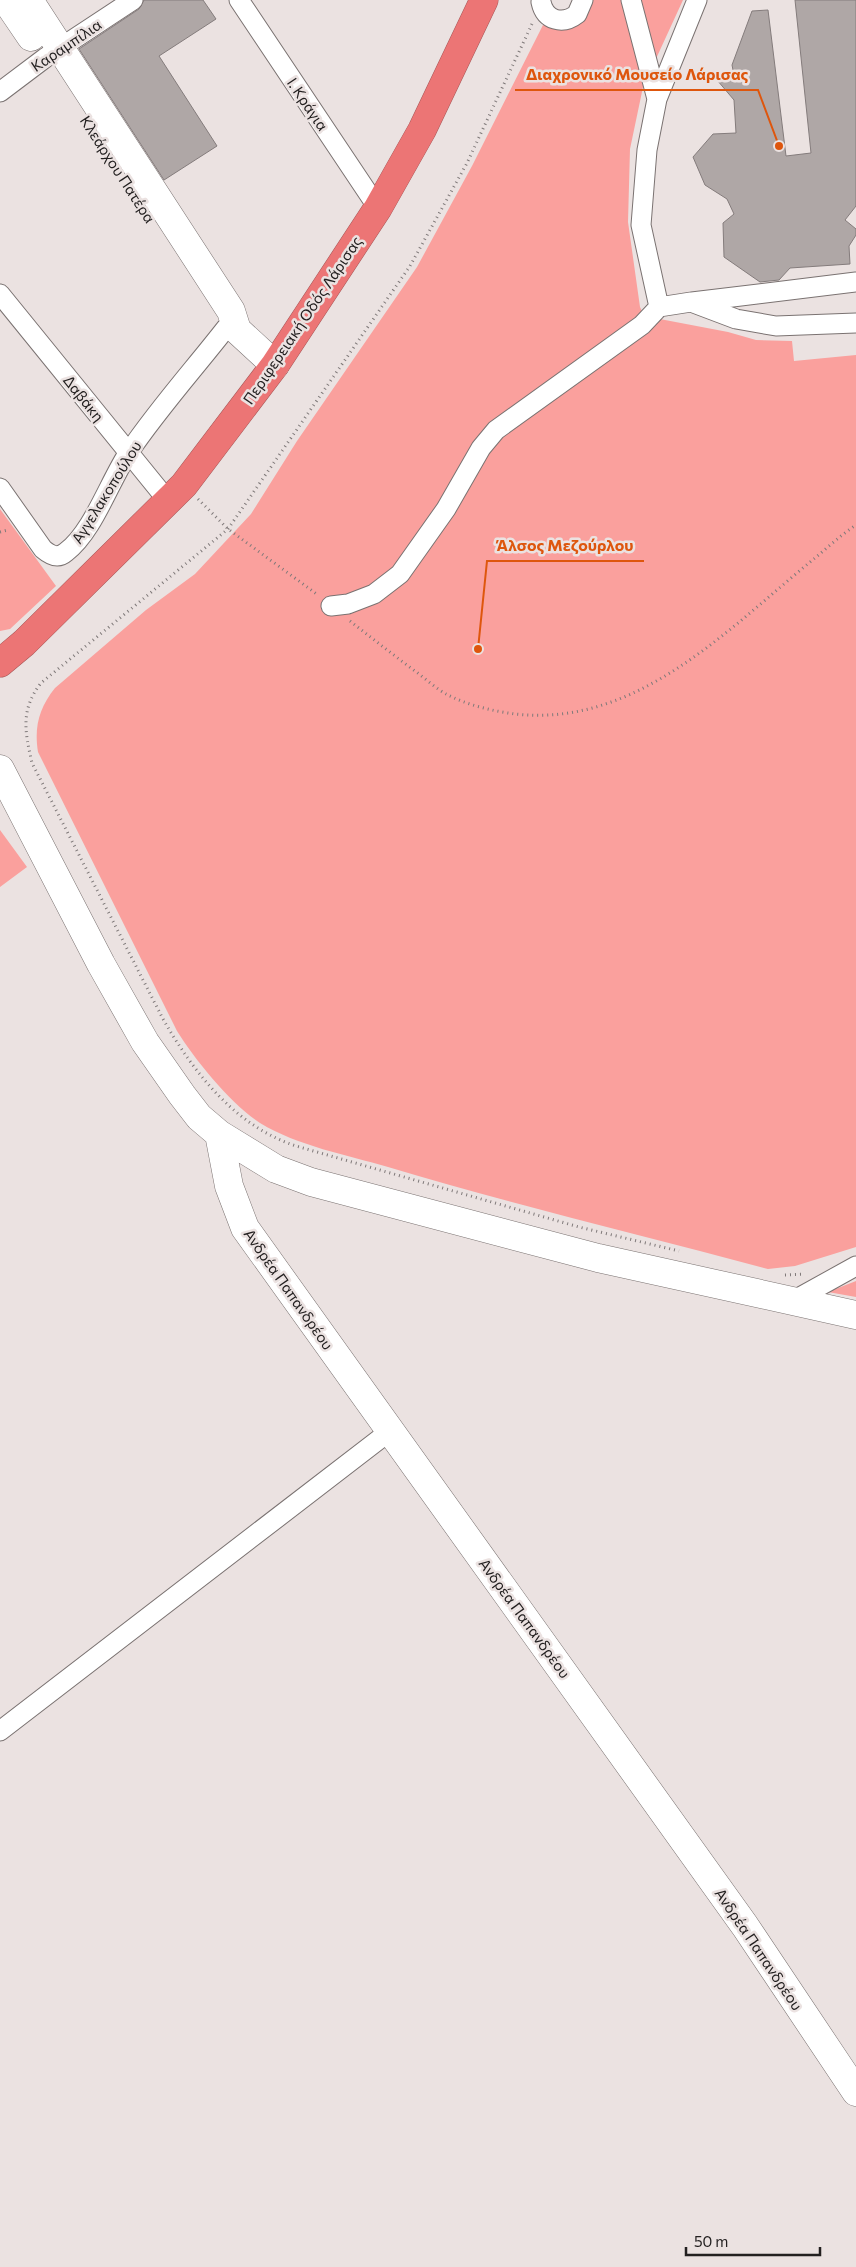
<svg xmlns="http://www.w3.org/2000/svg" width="856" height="2267" viewBox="0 0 856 2267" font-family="Commissioner,sans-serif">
<rect width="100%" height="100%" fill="#ebe2e1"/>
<path fill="#faa09d" d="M 592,0 L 683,0 L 643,87 L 630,149 L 628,222 L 640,307 L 644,316 L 728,332 L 756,340 L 792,341 L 794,361 L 856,355 L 856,1247 L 795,1266 L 768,1269 C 641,1235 514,1205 388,1167 C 347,1155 298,1146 260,1123 C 231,1104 195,1060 177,1031 L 38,752 C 34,727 39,708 55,688 L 146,610 L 195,574 L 251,514 L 297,441 L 417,267 L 472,166 L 543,25 C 564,33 588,25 592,0 Z
M 0,509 L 56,586 L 10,629 L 0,631 Z
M 0,830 L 27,867 L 0,887 Z
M 856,1281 L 856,1297 L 828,1292 Z"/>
<path fill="#afa7a6" stroke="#847c7c" d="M 144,0 L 203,0 L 216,19 L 159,56 L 217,146 L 164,180 L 79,49 L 139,9 Z
M 795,0 L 856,0 L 856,206 L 845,220 L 856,229 L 856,235 L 849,246 L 850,264 L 790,268 L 779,280 L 760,282 L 724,257 L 723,223 L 734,214 L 727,199 L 705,185 L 693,157 L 713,134 L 736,133 L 734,100 L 717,80 L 735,80 L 732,65 L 752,11 L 768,10 L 786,156 L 811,153 Z"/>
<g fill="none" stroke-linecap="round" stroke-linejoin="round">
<g stroke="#7a7271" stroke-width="21">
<path id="street" d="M 239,0 L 378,208
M 631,0 L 657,99
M 541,2 C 545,21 563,25 577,14 L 583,0
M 0,92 L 45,58 L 133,0
M 0,294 L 168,501
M 692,302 L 856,282
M 659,307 L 641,225 L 647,150 L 657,99 L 697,0
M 0,488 L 43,549 C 50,555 58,559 66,552 C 93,532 110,480 129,452 C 158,409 194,369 226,328
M 331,606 L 348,604 L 374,594 L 400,574 L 446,509 L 481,448 L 496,430 L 642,325 L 659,307 L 691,302 L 736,319 L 776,326 L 856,323
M 791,1302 L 856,1266
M 0,1731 L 390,1431"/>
</g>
<g stroke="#7a7271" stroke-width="29">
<path id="secondary" d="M 6,0 L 31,37
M 29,0 L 231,311 L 237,330 L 275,365
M 0,769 L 101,964 L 145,1042 L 182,1095 L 199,1117 L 219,1134 L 276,1169 L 311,1182 L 598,1258 L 856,1315
M 219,1134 L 229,1186 L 245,1228 L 745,1926 L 856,2092"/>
</g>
<g stroke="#a65757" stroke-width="29">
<path id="highway" d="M 0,663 L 24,643 L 184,485 L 275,365 L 378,208 L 422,130 L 484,0"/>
</g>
<path stroke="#7f7979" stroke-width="3" stroke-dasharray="1 4" stroke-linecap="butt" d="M 532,24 L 467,163 L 410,266 L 228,529 L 41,683 C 20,710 25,732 32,763 L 163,1019 C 194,1073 235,1126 296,1146 L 579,1227 L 679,1251
M 198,499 L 228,529 L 318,595
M 0,532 L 8,530
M 350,621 C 373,639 396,657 419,674 C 428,681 437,689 446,694 C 467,705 492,711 515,714 C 637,728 729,628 815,558 C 828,547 841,535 856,525
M 785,1275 L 804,1274"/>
<use href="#street" stroke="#fff" stroke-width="19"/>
<use href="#secondary" stroke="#fff" stroke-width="28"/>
<use href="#highway" stroke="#ec7575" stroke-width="28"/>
</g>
<g text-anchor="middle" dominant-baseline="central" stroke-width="5" stroke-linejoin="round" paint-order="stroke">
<g font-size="15" fill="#232020" stroke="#ebe2e1">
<text transform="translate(66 45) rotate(-34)">Καραμπίλια</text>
<text transform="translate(308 104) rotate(56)">Ι. Κράγια</text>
<text transform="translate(118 169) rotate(57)">Κλεάρχου Πατέρα</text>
<text transform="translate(302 320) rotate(-56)">Περιφερειακή Οδός Λάρισας</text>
<text transform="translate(84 398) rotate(51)">Δαβάκη</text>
<text transform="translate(106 492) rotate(-58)">Αγγελακοπούλου</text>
<text transform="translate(289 1289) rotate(55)">Ανδρέα Παπανδρέου</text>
<text transform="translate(525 1618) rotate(54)">Ανδρέα Παπανδρέου</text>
<text transform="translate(759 1949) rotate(56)">Ανδρέα Παπανδρέου</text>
</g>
</g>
<path fill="none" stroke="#de560d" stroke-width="2" d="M779 146L758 90H515M478 649L487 561H644"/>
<g fill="#de560d" stroke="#ebe2e1" stroke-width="2">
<circle cx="779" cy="146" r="5"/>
<circle cx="478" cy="649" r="5"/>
</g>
<g font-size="16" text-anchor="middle" font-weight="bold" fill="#de560d" stroke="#ebe2e1" stroke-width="5" stroke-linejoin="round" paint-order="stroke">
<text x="637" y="80">Διαχρονικό Μουσείο Λάρισας</text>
<text x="565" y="551">Άλσος Μεζούρλου</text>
</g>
<path d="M686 2247v8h134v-8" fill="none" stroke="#232020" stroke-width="2.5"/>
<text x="694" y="2247" font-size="15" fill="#232020" stroke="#ebe2e1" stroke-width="4" paint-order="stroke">50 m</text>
</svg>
